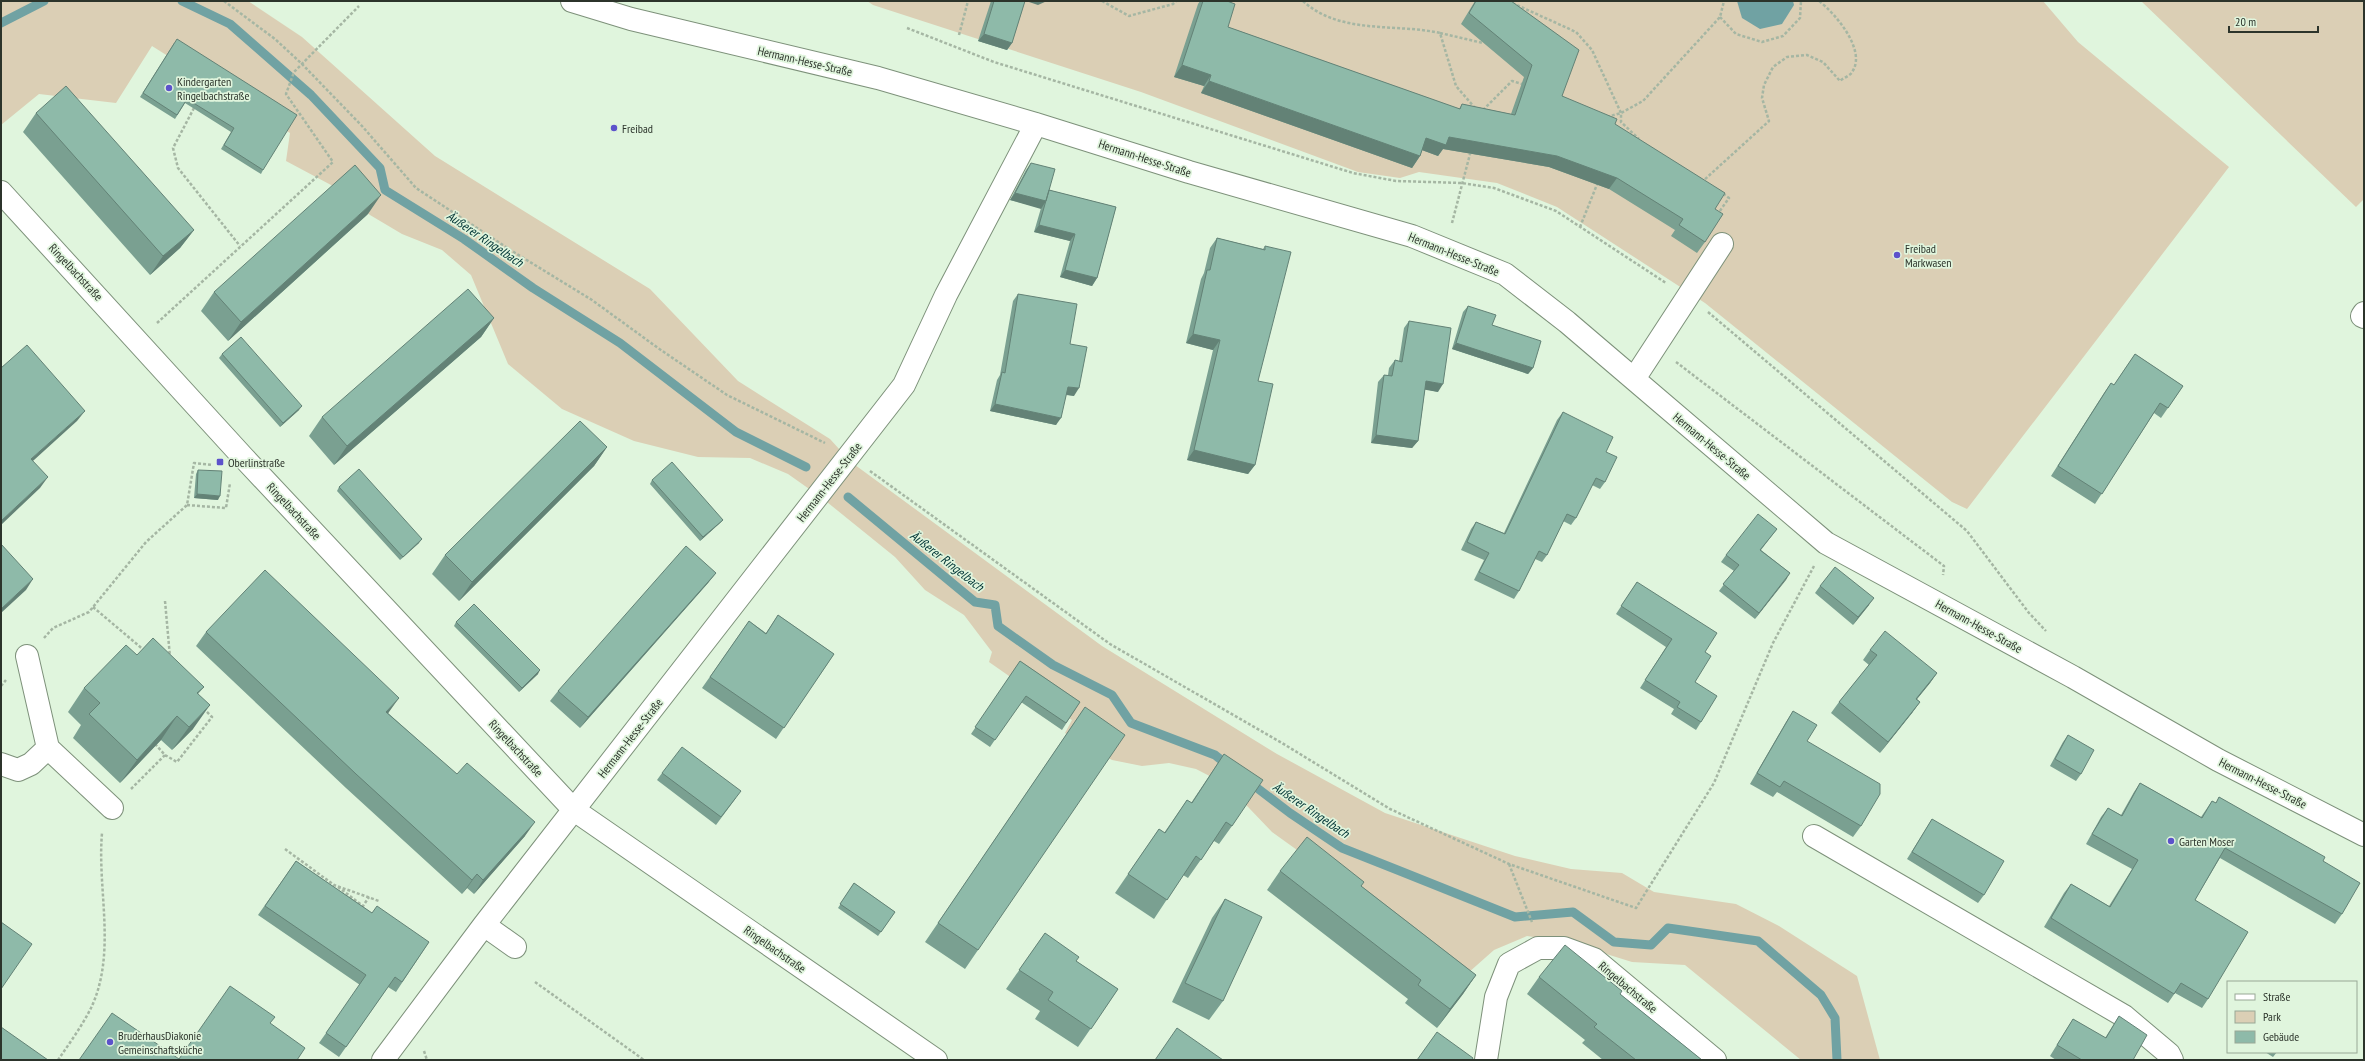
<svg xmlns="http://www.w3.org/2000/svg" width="2365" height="1061" viewBox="0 0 2365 1061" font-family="'PT Sans Narrow',sans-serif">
<rect width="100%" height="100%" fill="#e0f5dd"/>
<path fill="#dbcfb5" d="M 3,1 L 248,1 L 302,37 L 435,156 L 650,289 L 738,381 L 830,439 L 851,462 L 1102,646 L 1277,754 L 1385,813 L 1515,856 L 1571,869 L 1622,873 L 1654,892 L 1736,904 L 1779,926 L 1857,976 L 1880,1060 L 1801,1060 L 1685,965 L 1632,962 L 1568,942 L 1527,936 L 1494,950 L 1468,973 L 1272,832 L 1227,785 L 1196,769 L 1169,763 L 1142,766 L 1112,760 L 1065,733 L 1072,720 L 989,662 L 992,652 L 964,615 L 925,590 L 895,557 L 822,498 L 788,474 L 750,458 L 698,457 L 634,441 L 562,409 L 508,364 L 471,275 L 442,250 L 402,234 L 370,215 L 331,185 L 286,161 L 290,133 L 152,46 L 116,103 L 39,94 L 1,125 L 1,2 Z
M 867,1 L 2043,1 L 2078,42 L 2229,167 L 1967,509 L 1952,502 L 1705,303 L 1557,207 L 1497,183 L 1419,172 L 1400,178 L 1358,172 L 1141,92 L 873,5 Z
M 2141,1 L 2364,1 L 2364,199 L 2356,207 Z"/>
<path fill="#70a2a3" d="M 1737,1 L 1793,1 L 1794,5 L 1782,24 L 1760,29 L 1742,18 Z"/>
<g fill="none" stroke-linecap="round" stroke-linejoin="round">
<path stroke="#70a2a3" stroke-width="9" d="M 182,1 L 230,24 L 311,95 L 380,168 L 385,190 L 464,239 L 533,288 L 620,343 L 736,432 L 806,467
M 1,23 L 44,1
M 848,497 L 975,602 L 995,605 L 998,626 L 1053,665 L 1112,695 L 1131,723 L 1215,755 L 1230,767
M 1248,781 L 1290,813 L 1342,848 L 1400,871 L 1515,917 L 1573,912 L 1614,942 L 1651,945 L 1668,928 L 1758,941 L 1821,995 L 1835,1018 L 1837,1060"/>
<g stroke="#7d917a" stroke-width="24">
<path id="minor" d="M 572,1 L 631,19 L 878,78 L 1036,124 L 1189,172 L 1412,236 L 1505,274 L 1567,322 L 1826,543 L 2073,677 L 2218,760 L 2364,835
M 1,192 L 243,457 L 574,810 L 936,1060
M 2364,313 L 2362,316 L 2364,317
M 1634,379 L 1722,244
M 27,656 L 48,748 L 112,808
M 1,764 L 18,770 L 31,764 L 48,748
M 1814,836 L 2124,1016 L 2169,1054 L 2172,1060
M 484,925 L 515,947
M 383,1060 L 484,925 L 904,385 L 946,295 L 1036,124
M 1486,1060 L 1496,997 L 1509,964 L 1538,948 L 1564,948 L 1594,959 L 1715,1060"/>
</g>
<path stroke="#a5b6a3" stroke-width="2.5" stroke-dasharray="3 2" stroke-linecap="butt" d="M 224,1 L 275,39 L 302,64 L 362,126 L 416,188 L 512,251 L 592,300 L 658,348 L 727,395 L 825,443
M 1102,1 L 1129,16 L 1173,4 L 1176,1
M 1303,1 C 1340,35 1395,23 1440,33 L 1456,86 L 1475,108
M 1508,1 L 1576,32 L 1592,50 L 1621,113 L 1621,122 L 1639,139
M 1720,17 L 1736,34 L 1762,42 L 1783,36 L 1800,18 L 1801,1
M 907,28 L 994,62 L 1353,173 L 1396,181 L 1462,183 L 1494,188 L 1556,211 L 1666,283
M 1440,33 L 1483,43
M 959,35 L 968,1
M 194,108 L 173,148 L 178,168 L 240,246
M 1483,110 L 1512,81 L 1522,84
M 1607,117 L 1621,113 L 1643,101 L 1720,17 L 1724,1
M 1701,180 L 1703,181 L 1769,121 L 1762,98 L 1764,85 L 1773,67 L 1787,57 L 1807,55 L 1823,62 L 1840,81 C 1843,78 1850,76 1852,72 C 1867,51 1836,14 1819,1
M 1717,215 L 1729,198 L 1722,193
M 1452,223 L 1470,154
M 1580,227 L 1598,182
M 1708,312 L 1967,531 L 2029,613 L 2046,631
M 157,323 L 333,162 L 286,94 L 294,72 L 359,6
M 1676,362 L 1944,566 L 1943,575
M 870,471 L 1110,644 L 1282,743 L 1390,809 L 1509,864 L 1636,908 L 1714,783 L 1773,643 L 1814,566
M 187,505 L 226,508 L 230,483
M 165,601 L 170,657
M 93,607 L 145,651
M 44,638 L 53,628 L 89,612 L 146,542 L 187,505 L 194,463 L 213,465
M 1,686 L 6,680
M 165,755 L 177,762 L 212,717 L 204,709
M 131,789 L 165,755 L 156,745
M 285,849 L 334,885 L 379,901
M 1509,864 L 1532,922
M 338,887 L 363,906 L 369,897
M 535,982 L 644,1060
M 424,1051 L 427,1060
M 58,1060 C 69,1044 82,1026 91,1008 C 117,953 97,890 102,833"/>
<use href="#minor" stroke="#fff" stroke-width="22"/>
</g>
<path fill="#7aa091" d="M 991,1 L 1025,1 L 1012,43 L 1007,50 L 978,41 Z
M 1200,1 L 1227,1 L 1228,27 L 1459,109 L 1462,104 L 1511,114 L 1524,77 L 1461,24 L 1475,1 L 1511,1 L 1562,96 L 1615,124 L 1715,209 L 1705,242 L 1697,253 L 1671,236 L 1675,230 L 1609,189 L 1549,167 L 1443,149 L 1438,156 L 1422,150 L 1420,156 L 1412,168 L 1201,93 L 1204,86 L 1174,77 L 1198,4 Z
M 174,43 L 263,170 L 261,174 L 221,149 L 231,132 L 185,103 L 175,119 L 140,97 Z
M 36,113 L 194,230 L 180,248 L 150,275 L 23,132 Z
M 1031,163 L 1049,190 L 1116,207 L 1097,278 L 1092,286 L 1060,277 L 1070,241 L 1034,232 L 1041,208 L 1010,200 L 1026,170 Z
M 368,214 L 228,341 L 201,311 L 214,292 Z
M 1217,238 L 1263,249 L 1265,246 L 1258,381 L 1255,465 L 1248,474 L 1187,460 L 1213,350 L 1186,343 L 1201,279 L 1204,273 L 1210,248 Z
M 1018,294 L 1070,344 L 1074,396 L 1066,395 L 1056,425 L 990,411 L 997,380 L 1000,375 L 1013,301 Z
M 1468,306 L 1492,325 L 1533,368 L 1528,374 L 1452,349 L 1463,312 Z
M 494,318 L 481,337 L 334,465 L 309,436 L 322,417 Z
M 1409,321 L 1438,392 L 1425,389 L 1418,441 L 1412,448 L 1371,443 L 1378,382 L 1384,375 L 1388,375 L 1389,368 L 1395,360 L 1399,361 L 1404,328 Z
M 222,354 L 299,410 L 280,427 L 219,358 Z
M 2135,354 L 2183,386 L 2161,418 L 2154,413 L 2095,504 L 2051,476 L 2104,393 L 2111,383 L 2114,385 Z
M 1563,412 L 1606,452 L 1605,482 L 1600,489 L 1592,485 L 1576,518 L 1571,525 L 1563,521 L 1547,555 L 1542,562 L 1535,559 L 1519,591 L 1514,599 L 1474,580 L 1484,560 L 1461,550 L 1471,529 L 1476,522 L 1504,533 L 1557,420 Z
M 607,447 L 594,466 L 459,601 L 432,574 L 445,555 Z
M 198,470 L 218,500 L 194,498 L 196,474 Z
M 652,480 L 723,520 L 720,523 L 700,541 L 650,484 Z
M 339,487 L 419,543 L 400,560 L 337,491 Z
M 1777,529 L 1761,550 L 1790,573 L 1755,619 L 1719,591 L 1734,571 L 1721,562 L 1726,555 Z
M 716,573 L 708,583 L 580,728 L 550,701 L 558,691 Z
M 1637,582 L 1705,652 L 1695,682 L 1701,722 L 1696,730 L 1671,714 L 1674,709 L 1640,688 L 1666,647 L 1616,614 Z
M 1820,586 L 1869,605 L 1853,625 L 1815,593 Z
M 778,615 L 834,654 L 776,739 L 702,688 L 749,621 L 766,633 Z
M 456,622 L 538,674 L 519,692 L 454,626 Z
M 206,632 L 389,712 L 388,713 L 525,836 L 474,894 L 467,888 L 462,894 L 346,788 L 196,646 Z
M 1870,650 L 1937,673 L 1930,683 L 1917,699 L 1920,702 L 1912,713 L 1880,753 L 1831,713 L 1839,702 L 1869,665 L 1863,660 Z
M 137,655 L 204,687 L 198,694 L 193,729 L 172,750 L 161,740 L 120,783 L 73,738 L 81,725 L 68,712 L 84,688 Z
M 1020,661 L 1080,702 L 1062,730 L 1021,702 L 990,747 L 971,734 Z
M 1085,707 L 978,950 L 965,969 L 925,942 Z
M 1793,711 L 1807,741 L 1861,826 L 1853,837 L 1777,792 L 1773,797 L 1750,784 L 1786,722 Z
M 2068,735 L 2081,774 L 2076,781 L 2050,766 L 2063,742 Z
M 1224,754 L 1232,826 L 1219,844 L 1214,841 L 1188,878 L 1183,875 L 1154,919 L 1115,893 L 1159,829 L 1164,833 L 1187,800 L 1191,803 Z
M 662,773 L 736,798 L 716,825 L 657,780 Z
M 2140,783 L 2201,817 L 2212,801 L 2216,803 L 2219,797 L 2323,861 L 2342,914 L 2335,924 L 2220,858 L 2195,900 L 2208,999 L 2202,1008 L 2175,993 L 2168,1003 L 2044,927 L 2064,893 L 2071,884 L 2109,906 L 2132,869 L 2086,844 L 2101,817 L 2108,808 L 2121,815 L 2134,792 Z
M 1932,819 L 1984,895 L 1978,903 L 1907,859 Z
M 296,861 L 372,913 L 429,942 L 396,992 L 388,987 L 339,1057 L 319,1043 L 360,985 L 258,915 Z
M 1280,871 L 1361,886 L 1476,975 L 1463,994 L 1437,1028 L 1405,1003 L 1408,999 L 1267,890 Z
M 854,883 L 895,912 L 878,936 L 838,908 Z
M 1225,899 L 1223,1001 L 1209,1020 L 1172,1002 L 1212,918 Z
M 1045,933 L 1076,961 L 1118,989 L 1078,1047 L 1035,1019 L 1040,1011 L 1006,989 Z
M 1539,977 L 1620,994 L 1702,1060 L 1603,1060 L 1582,1043 L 1585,1040 L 1527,994 Z
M 2119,1016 L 2133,1060 L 2056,1060 L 2050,1056 L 2066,1030 L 2073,1019 L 2105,1038 Z
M 2265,1052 L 2277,1052 L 2273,1057 Z"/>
<path fill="#638276" d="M 1026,1 L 1047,1 L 1038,5 Z
M 984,34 L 1012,43 L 1007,50 L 978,41 Z
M 1182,65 L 1211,75 L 1204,86 L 1174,77 Z
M 1209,81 L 1420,156 L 1412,168 L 1201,93 Z
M 1449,137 L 1557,156 L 1617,178 L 1609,189 L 1549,167 L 1443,149 L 1438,156 L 1419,149 L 1426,138 Z
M 1015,193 L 1046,201 L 1041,209 L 1010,200 Z
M 381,195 L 368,214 L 228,341 L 241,322 Z
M 1039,225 L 1075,234 L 1070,241 L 1034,232 Z
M 194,230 L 180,248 L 150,275 L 163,256 Z
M 1065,270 L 1097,278 L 1092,286 L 1060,277 Z
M 494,318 L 481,337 L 334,465 L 347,446 Z
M 1193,334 L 1220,340 L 1213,350 L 1186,343 Z
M 1456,343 L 1533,368 L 1528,374 L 1452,349 Z
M 1426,381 L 1443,384 L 1438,392 L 1421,389 Z
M 1068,387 L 1079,388 L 1074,396 L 1063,394 Z
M 995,404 L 1061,418 L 1056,425 L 990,411 Z
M 302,406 L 299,410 L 280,427 L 283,423 Z
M 85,411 L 77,421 L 23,470 L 31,459 Z
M 1376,435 L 1418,441 L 1412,448 L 1371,443 Z
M 607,447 L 594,466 L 459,601 L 472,582 Z
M 1194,450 L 1255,465 L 1248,474 L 1187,460 Z
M 48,477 L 40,488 L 1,525 L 1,521 Z
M 197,494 L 220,496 L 218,500 L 194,498 Z
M 723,520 L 720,523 L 700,541 L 703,537 Z
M 422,539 L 419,543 L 400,560 L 403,557 Z
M 716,573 L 708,583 L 580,728 L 588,717 Z
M 1790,573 L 1786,580 L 1755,619 L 1759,613 Z
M 33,579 L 26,590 L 1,613 L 1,609 Z
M 1874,598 L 1869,605 L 1853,625 L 1858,617 Z
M 540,670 L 538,674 L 519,692 L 522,688 Z
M 1937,673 L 1930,683 L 1908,710 L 1916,699 Z
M 399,698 L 389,712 L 376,726 L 386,712 Z
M 1920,702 L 1912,713 L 1880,753 L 1888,742 Z
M 210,705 L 193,729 L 172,750 L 189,727 Z
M 177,716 L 161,740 L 120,783 L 137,760 Z
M 535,822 L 525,836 L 474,894 L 483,880 Z
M 477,874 L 467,888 L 462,894 L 472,880 Z
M 1476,975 L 1463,994 L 1437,1028 L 1450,1009 Z"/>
<path fill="#8ebaa9" stroke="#638276" d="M 994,1 L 1025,1 L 1012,43 L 984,34 Z
M 1203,1 L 1227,1 L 1235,4 L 1228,27 L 1460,109 L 1462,104 L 1515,115 L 1532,65 L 1469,13 L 1476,1 L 1511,1 L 1579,50 L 1562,96 L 1617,119 L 1615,124 L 1725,193 L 1715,209 L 1723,214 L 1705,242 L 1679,225 L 1683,219 L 1617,178 L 1557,156 L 1449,137 L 1446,145 L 1426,138 L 1420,156 L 1209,81 L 1211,75 L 1182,65 Z
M 177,39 L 297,115 L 263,170 L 224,145 L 234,128 L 187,99 L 177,115 L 143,93 Z
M 66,86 L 194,230 L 163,256 L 36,113 Z
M 1031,163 L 1055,169 L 1046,201 L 1015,193 Z
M 355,165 L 381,195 L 241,322 L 214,292 Z
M 1049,190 L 1116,207 L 1097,278 L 1065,270 L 1075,234 L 1039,225 Z
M 1217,238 L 1265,250 L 1265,246 L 1291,252 L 1258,381 L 1273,384 L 1255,465 L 1194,450 L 1220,340 L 1193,334 L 1207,270 L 1210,270 Z
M 468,289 L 494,318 L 347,446 L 322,417 Z
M 1018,294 L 1077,304 L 1070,344 L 1087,347 L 1079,388 L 1068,387 L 1061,418 L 995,404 L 1002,372 L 1005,373 Z
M 1468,306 L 1496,315 L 1492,325 L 1541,341 L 1533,368 L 1456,343 Z
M 1409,321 L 1451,328 L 1443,384 L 1426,381 L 1418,441 L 1376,435 L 1384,375 L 1392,376 L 1395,360 L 1402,362 Z
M 241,337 L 302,406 L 283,423 L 222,354 Z
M 27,345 L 85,411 L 31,459 L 48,477 L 1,521 L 1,368 Z
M 2135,354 L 2183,386 L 2168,408 L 2160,403 L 2102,494 L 2058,466 L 2111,383 L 2114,385 Z
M 1563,412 L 1613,437 L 1606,452 L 1617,457 L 1605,482 L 1596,478 L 1576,518 L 1567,514 L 1547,555 L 1539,551 L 1519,591 L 1479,572 L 1489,553 L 1467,542 L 1476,522 L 1505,534 Z
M 580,421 L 607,447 L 472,582 L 445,555 Z
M 672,462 L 723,520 L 703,537 L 652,480 Z
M 359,469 L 422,539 L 403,557 L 339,487 Z
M 198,470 L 222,471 L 220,496 L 197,494 Z
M 1758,514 L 1777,529 L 1760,550 L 1790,573 L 1759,613 L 1723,584 L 1739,565 L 1726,555 Z
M 1,544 L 33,579 L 1,609 Z
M 686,546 L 716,573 L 588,717 L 558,691 Z
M 1835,567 L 1874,598 L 1858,617 L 1820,586 Z
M 265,570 L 399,698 L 386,712 L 457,774 L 467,763 L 535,822 L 483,880 L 477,874 L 472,880 L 356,774 L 206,632 Z
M 1637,582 L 1717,633 L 1705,652 L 1711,656 L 1695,682 L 1717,696 L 1701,722 L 1677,707 L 1680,702 L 1645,680 L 1672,639 L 1621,606 Z
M 474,604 L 540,670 L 522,688 L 456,622 Z
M 778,615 L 834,654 L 784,728 L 710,677 L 749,621 L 766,634 Z
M 1885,631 L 1937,673 L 1916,699 L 1920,702 L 1888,742 L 1839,702 L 1877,655 L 1870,650 Z
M 153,638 L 204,687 L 197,693 L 210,705 L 189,727 L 177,716 L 137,760 L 89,714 L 100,703 L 84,688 L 126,645 L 137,655 Z
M 1020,661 L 1080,702 L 1066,723 L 1026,696 L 995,740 L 975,727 Z
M 1085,707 L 1125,735 L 978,950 L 938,923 Z
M 1793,711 L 1817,725 L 1807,741 L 1880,784 L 1880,794 L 1861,826 L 1784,781 L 1780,787 L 1757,773 Z
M 2068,735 L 2094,750 L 2081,774 L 2055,759 Z
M 682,747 L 741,791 L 721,817 L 662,773 Z
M 1224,754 L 1263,780 L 1232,826 L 1226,822 L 1201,860 L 1196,856 L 1167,900 L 1128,874 L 1159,829 L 1165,833 L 1187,800 L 1192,803 Z
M 2140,783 L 2202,818 L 2212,801 L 2216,803 L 2219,797 L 2325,857 L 2323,861 L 2360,883 L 2342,914 L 2225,848 L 2195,900 L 2248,932 L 2208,999 L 2181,983 L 2174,994 L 2051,918 L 2071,884 L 2110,907 L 2138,860 L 2092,834 L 2108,808 L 2122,816 Z
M 1932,819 L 2004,861 L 1984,895 L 1912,852 Z
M 1307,837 L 1364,882 L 1361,886 L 1476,975 L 1450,1009 L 1418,985 L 1421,980 L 1280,871 Z
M 296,861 L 372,913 L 377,906 L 429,942 L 402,982 L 395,977 L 346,1047 L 326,1033 L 366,975 L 265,906 Z
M 854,883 L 895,912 L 881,932 L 840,904 Z
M 1225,899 L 1262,917 L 1223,1001 L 1185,983 Z
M 1,922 L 32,944 L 1,989 Z
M 1045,933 L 1079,957 L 1076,961 L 1118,989 L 1091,1029 L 1048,1000 L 1053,992 L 1019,970 Z
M 1565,945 L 1622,991 L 1620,994 L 1702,1060 L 1636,1060 L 1594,1027 L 1597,1024 L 1539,977 Z
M 230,986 L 275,1017 L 270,1023 L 305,1048 L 297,1060 L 79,1060 L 112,1013 L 179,1059 Z
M 2119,1016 L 2147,1035 L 2133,1060 L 2082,1060 L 2057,1045 L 2073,1019 L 2106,1038 Z
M 1,1027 L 48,1060 L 1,1060 Z
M 1177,1028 L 1223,1060 L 1155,1060 Z
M 1437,1032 L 1473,1058 L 1472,1060 L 1417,1060 Z"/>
<g fill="#5c52cb" stroke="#e0f5dd" stroke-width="1.5">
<circle cx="169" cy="88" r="4"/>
<circle cx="614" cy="128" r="4"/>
<circle cx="1897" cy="255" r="4"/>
<rect x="216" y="458" width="8" height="8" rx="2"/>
<circle cx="2171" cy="841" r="4"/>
<circle cx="110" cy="1042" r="4"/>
</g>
<g text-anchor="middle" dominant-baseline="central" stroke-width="3.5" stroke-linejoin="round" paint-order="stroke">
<g font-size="12" fill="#2c342b" stroke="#e0f5dd">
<text transform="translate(805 61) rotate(13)">Hermann-Hesse-Straße</text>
<text transform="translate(1145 158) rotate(18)">Hermann-Hesse-Straße</text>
<text transform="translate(1454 254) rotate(22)">Hermann-Hesse-Straße</text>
<text transform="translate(76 272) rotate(47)">Ringelbachstraße</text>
<text transform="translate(1712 446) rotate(40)">Hermann-Hesse-Straße</text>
<text transform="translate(829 482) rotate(-52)">Hermann-Hesse-Straße</text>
<text transform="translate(294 511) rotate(47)">Ringelbachstraße</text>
<text transform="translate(1979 626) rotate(29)">Hermann-Hesse-Straße</text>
<text transform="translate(630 738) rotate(-52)">Hermann-Hesse-Straße</text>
<text transform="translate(516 748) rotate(47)">Ringelbachstraße</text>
<text transform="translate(2263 783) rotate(27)">Hermann-Hesse-Straße</text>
<text transform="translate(775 949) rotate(35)">Ringelbachstraße</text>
<text transform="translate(1628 987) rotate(40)">Ringelbachstraße</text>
</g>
<g font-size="12" fill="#2c342b" stroke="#e0f5dd" text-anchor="start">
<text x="177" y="81">Kindergarten<tspan x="177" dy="14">Ringelbachstraße</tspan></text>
<text x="622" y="128">Freibad</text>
<text x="1905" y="248">Freibad<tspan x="1905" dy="14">Markwasen</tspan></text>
<text x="228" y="462">Oberlinstraße</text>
<text x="2179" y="841">Garten Moser</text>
<text x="118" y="1035">BruderhausDiakonie<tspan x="118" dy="14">Gemeinschaftsküche</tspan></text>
</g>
<g font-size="13" font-style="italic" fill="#013435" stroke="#e0f5dd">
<text transform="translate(485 239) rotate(34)">Äußerer Ringelbach</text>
<text transform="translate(947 561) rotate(38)">Äußerer Ringelbach</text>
<text transform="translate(1311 810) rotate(34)">Äußerer Ringelbach</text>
</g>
</g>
<rect width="2365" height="1061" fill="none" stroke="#2c342b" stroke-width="4"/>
<rect x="2227" y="981" width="130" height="72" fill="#e0f5dd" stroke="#98a896"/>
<rect x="2235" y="994" width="20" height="6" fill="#ffffff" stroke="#98a896"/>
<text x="2263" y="1001" font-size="12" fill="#2c342b">Straße</text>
<rect x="2235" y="1011" width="20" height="12" fill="#dbcfb5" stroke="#98a896"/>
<text x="2263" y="1021" font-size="12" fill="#2c342b">Park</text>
<rect x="2235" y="1031" width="20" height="12" fill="#8ebaa9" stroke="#98a896"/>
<text x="2263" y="1041" font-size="12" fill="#2c342b">Gebäude</text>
<path d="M2229 26v6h89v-6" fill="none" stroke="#2c342b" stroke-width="2"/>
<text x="2235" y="26" font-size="12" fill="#2c342b" stroke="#e0f5dd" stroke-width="3" paint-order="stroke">20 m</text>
</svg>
